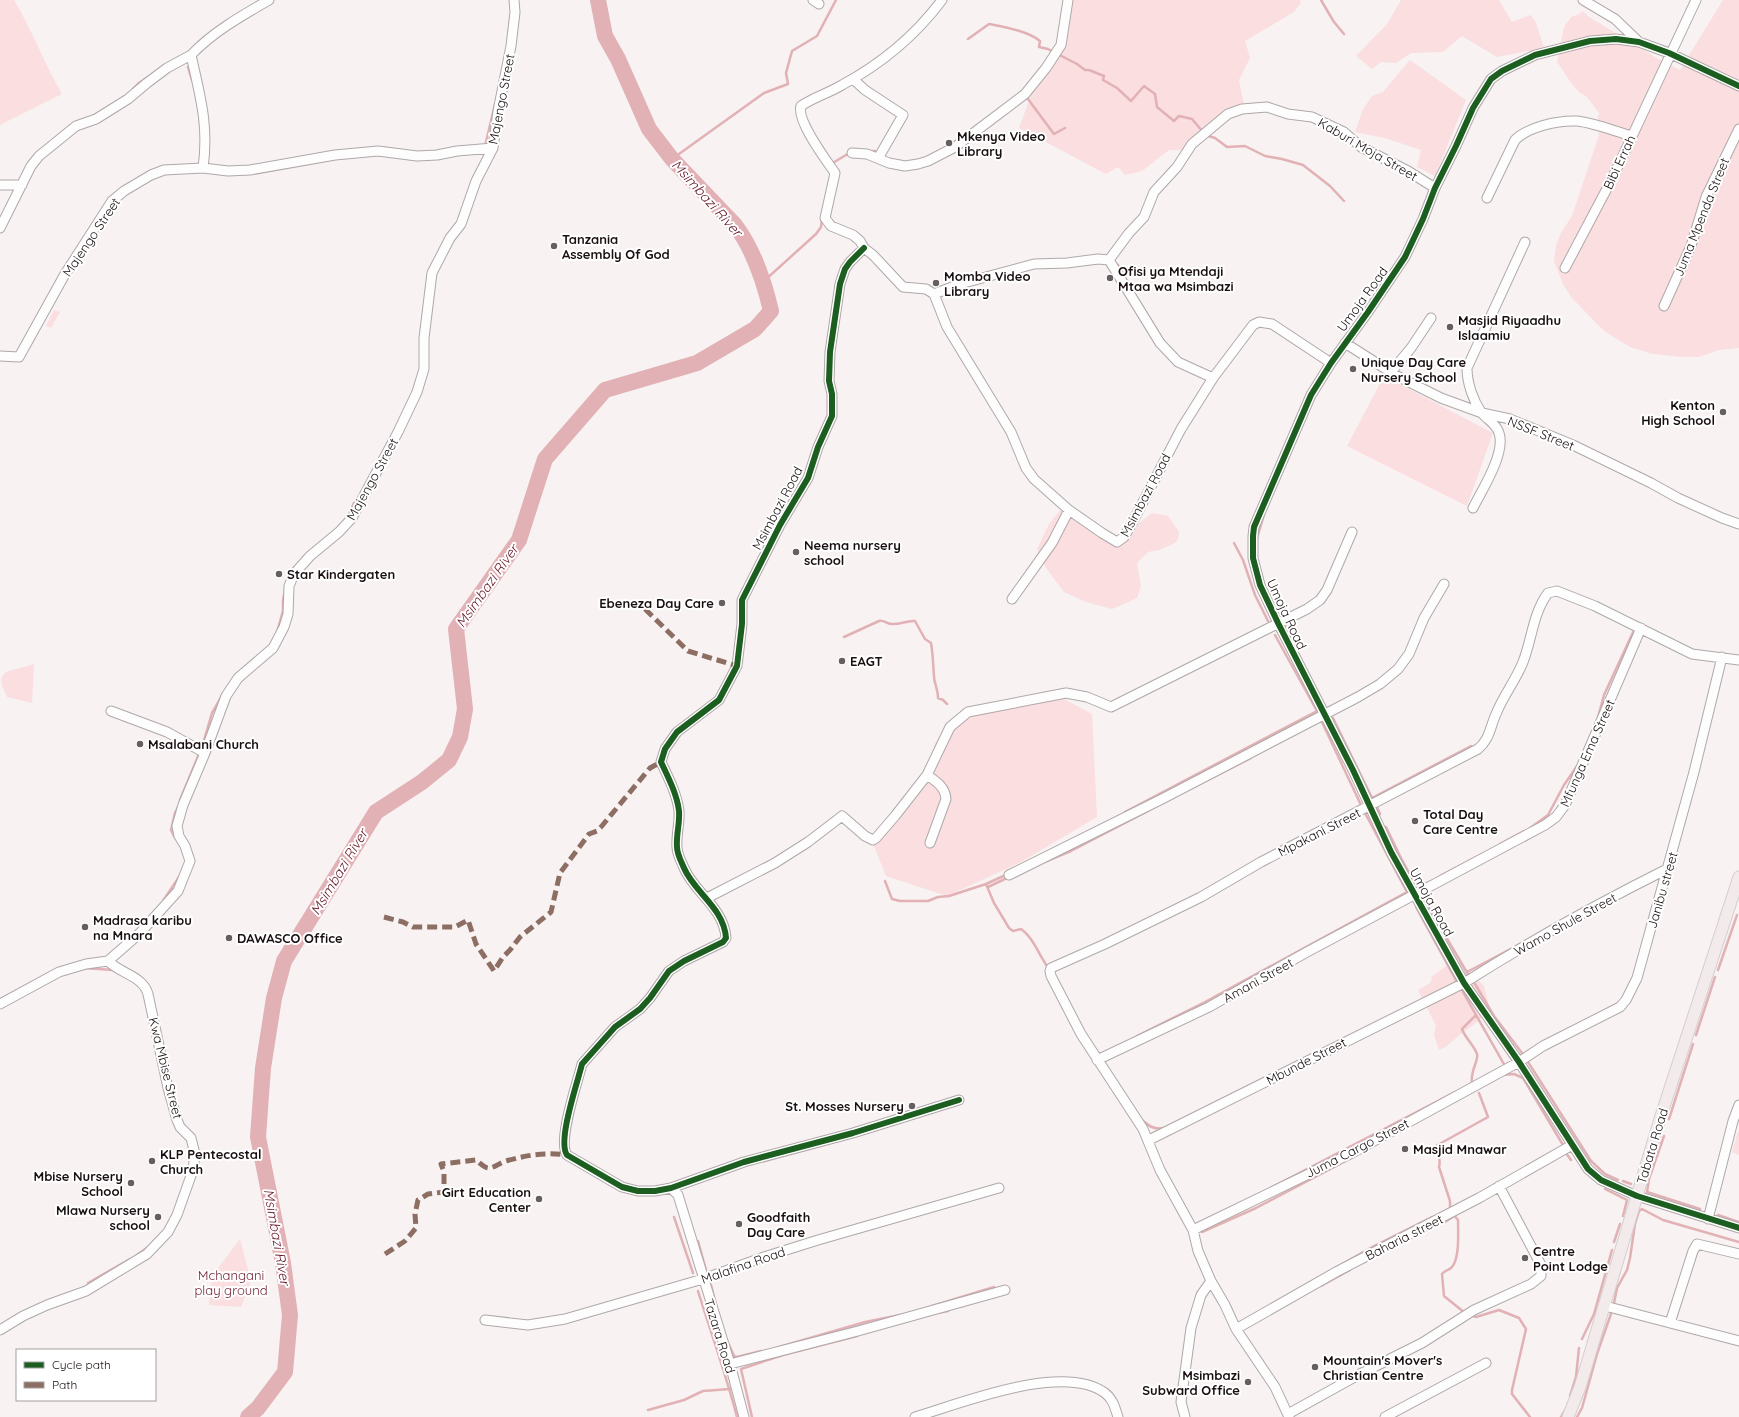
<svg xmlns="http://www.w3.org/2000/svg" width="1739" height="1417" viewBox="0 0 1739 1417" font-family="Quicksand,sans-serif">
<rect width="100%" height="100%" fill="#f8f2f2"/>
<path fill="#fadee0" d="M 0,0 L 14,0 C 32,30 44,63 62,94 L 0,125 Z
M 1066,0 L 1300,0 L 1301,3 L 1294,12 L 1245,41 L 1250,58 L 1239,80 L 1244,105 L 1181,150 L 1169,150 L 1142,171 L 1125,175 L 1118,167 L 1106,174 L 1019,128 L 1035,85 L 1062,43 Z
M 1401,0 L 1499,0 L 1512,22 L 1531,15 L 1536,23 L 1544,48 L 1497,57 L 1462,36 L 1443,52 L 1411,53 L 1396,63 L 1381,62 L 1372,69 L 1356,56 L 1387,24 Z
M 1723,0 L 1739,0 L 1739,348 L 1719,350 L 1699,357 L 1682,357 L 1653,354 L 1630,347 L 1604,331 L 1571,297 L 1563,284 L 1554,261 L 1556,245 L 1561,233 L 1572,216 L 1599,135 L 1597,123 L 1599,113 L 1587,97 L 1579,92 L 1572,84 L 1557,62 L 1564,27 L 1571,17 L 1580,14 L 1582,11 L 1589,17 L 1660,60 L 1680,70 Z
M 1410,60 L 1466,100 L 1435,176 L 1417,167 L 1421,150 L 1385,138 L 1355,132 L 1363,109 L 1372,96 L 1383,92 Z
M 54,310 L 60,312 L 51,328 L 46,326 Z
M 1384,376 L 1493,433 L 1467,506 L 1347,446 Z
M 1061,509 L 1074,510 L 1113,538 L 1124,540 L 1133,534 L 1138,524 L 1152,513 L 1168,516 L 1179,532 L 1178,539 L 1175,543 L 1159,550 L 1148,552 L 1137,563 L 1141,586 L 1137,598 L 1112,609 L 1086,602 L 1064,592 L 1046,568 L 1037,549 L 1049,524 Z
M 34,664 L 32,703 L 7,697 L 2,686 L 1,678 L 6,672 Z
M 1055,694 L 1092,714 L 1097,817 L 1021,862 L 947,896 L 886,876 L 870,836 L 900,820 L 927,774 L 935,743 L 961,719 L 1005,703 Z
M 1456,959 L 1484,986 L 1490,1011 C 1481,1019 1472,1026 1462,1033 C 1454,1039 1449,1046 1439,1050 L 1434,1035 L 1436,1026 L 1418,990 L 1429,984 L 1432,980 L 1431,977 Z
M 1739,1128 L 1739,1155 L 1732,1152 Z
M 240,1239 L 251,1281 L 241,1307 L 209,1305 L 212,1276 Z"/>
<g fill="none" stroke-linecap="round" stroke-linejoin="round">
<path stroke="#e2b1b5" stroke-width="2.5" d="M 1321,0 L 1334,22 L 1344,34
M 968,39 L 989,24 C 1004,27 1028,31 1040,41 L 1039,47 L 1048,49 L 1077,64 L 1085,70 L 1089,70 L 1104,76 L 1103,80 L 1117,88 L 1131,101 L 1144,86 L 1155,94 L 1157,107 L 1174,121 L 1179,116 L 1192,119 L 1203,132
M 188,67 L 192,80
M 132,90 L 139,83 L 148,77
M 1025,95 L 1054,134 L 1065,128
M 1205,135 L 1215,138 L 1227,147 L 1245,146 L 1265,156 L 1282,159 L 1303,165 L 1330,186 L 1344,201
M 485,146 L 495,104
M 869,151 L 875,151 L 879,154
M 672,159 L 764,93 L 788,84 L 786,73 L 792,51 L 817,36 L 836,0
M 831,164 L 851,152
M 1115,264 L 1118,265 L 1127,281
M 764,281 L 816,234 L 821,227 L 822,219
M 350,512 L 354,503
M 1257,538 L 1264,515
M 1234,543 L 1243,560 L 1255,595 L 1268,621
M 277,632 L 283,611 L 283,600 L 285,590
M 844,637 L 879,621 C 884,620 886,623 891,624 C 900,625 907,620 915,621 L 925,639 L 931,643 C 933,654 933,664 934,676 C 934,683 938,689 938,698 L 943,700 L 947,704
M 1333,718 L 1372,798 L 1471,746
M 1319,721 L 1321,720 L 1361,805
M 1597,721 L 1604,695 L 1635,628
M 202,747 L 212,713 L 223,694
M 1192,788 L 1251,758
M 180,800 L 199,754
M 1377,807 L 1380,814
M 1125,812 L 1317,711 L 1275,635
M 1386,827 L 1400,856 L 1417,888 L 1431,881
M 1530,828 L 1548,815 L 1564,785 L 1577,766
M 175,838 L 171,830 L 175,813 L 179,805
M 1500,844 L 1524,831
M 1047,861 L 1071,851 L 1148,811
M 1440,876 L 1484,853
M 885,881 L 892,899 L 900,901 L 928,901 L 938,897 L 949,896 L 986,884 L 1008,874
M 986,884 L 994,903 L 1009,928 L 1013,931 L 1021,929 C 1033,937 1040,957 1049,969
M 988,887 L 1009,877
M 1423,898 L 1469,976
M 163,901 L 179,877
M 1416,907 L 1457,982 L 1454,983
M 84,968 L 113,970
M 1718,970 L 1737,915
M 1467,972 L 1522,943
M 1475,984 L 1494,1016 L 1522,1053
M 1463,992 L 1505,1066
M 1696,1035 L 1715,977
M 1137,1036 L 1205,1002 L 1407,892 L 1365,813
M 1528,1062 L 1591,1161 L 1605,1174 L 1618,1180
M 1502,1075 L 1514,1074 L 1523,1078 L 1563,1145 L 1561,1147
M 1472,1083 C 1470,1071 1479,1060 1477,1054 C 1474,1045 1465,1038 1462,1029 L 1476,1015
M 1669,1119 L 1693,1044
M 1142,1120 C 1149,1126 1154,1130 1164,1128
M 1664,1136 L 1649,1179 L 1647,1192 L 1700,1209
M 1566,1153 L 1571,1160
M 1623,1181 L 1631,1184
M 1282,1182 L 1455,1092
M 1605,1189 L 1627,1200 L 1623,1216
M 1450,1210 L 1450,1201 L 1439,1167 C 1441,1159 1438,1154 1434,1147 L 1488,1117 L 1479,1093
M 1453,1214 L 1458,1220 C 1458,1232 1460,1257 1452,1267 C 1449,1270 1444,1271 1442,1274 L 1444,1296 L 1465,1313
M 1718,1215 L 1739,1222
M 674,1217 L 693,1273
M 1429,1229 L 1445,1222 L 1454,1216
M 1202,1232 L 1256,1208 L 1340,1164
M 698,1241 L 706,1270
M 1614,1242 L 1620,1224
M 137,1255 L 148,1247
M 1344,1263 L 1374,1246 L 1432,1217
M 88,1283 L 130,1259
M 711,1285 L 716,1305
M 1321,1286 L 1350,1270
M 698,1291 C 711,1333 726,1374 737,1417
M 932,1306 L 994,1287
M 937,1313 L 948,1311
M 1471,1315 L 1476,1317 L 1499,1310 L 1519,1318 L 1526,1329 L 1512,1390 L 1512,1394 L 1530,1417
M 1582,1339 L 1594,1314 L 1612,1250
M 727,1340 L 734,1356 L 737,1357 L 761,1351
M 779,1347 L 865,1322 L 900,1315
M 1570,1396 L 1576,1377 L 1579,1348
M 648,1410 L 684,1400 L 703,1391 L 730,1389
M 752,1417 L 741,1369 L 783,1355 L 857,1336
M 1561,1417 L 1565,1410
M 1577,1417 L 1582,1408 L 1597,1354 L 1613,1308 L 1617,1288 L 1627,1270 L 1630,1258 L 1635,1224 L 1639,1211 L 1642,1209 L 1663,1220 L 1739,1242"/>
<path stroke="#e2b1b5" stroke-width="16" d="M 248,1417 L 258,1408 L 285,1372 L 290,1315 L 283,1263 L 258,1137 L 263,1068 L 274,998 L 284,961 L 376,812 L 422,782 L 449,760 L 460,737 L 465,709 L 456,629 L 519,540 L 545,459 L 605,390 L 697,363 L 755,329 L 771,311 C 764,281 754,250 735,225 L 672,159 L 649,129 L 618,59 L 605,36 L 598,0"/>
<g stroke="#afa8a8" stroke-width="11">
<path id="minor" d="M 813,0 L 819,4
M 942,0 C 915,36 881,64 842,85 C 829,93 814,97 801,106 C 796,120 826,160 835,173 L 825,218 L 831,226 L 853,235 L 860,241 L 864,248 L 873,255 L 903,287 L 926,289 L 934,294 L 947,327 L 1011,432 L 1026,468 L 1034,479 L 1069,510 L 1102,533 L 1117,542 L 1124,537 L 1131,525 L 1181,429 L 1213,378 L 1253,325 L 1259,322 L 1272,324 L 1331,363
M 1583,0 L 1615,19 L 1639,42
M 853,79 L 865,90 L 903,115 L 880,155
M 1739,86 L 1669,53 L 1639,42 L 1616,39 L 1590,41 L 1535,55 L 1502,71 L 1491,79 L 1473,108 L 1456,146 L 1435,188 L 1423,219 L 1405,257 L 1368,312 L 1331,363 L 1311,395 L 1254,527 L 1253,536 L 1253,558 L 1260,585 L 1278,623 L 1353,770 L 1391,852 L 1464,983 L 1519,1062 L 1588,1169 L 1601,1180 L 1637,1196 L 1739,1228
M 852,153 L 867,154 L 889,163 L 905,166 L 918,164 L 928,161 L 955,147 L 1025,94 L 1046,68 L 1061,45 L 1068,0
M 203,168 L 228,171 L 250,170 L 335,155 L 378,151 L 417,156 L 437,155 L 457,151 L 493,148
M 0,185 L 22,185
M 1487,198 L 1515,140 C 1528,127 1558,120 1577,121 C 1595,123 1614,131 1631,136
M 0,228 L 31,166 L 39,156 L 76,126 L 96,119 L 128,99 L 147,83 L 167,68 L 191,55
M 864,248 L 850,262 L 845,269 L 840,284 L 830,352 L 829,381 L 832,394 L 832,416 L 818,447 L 808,478 L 780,525 L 742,600 L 742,624 L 737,666 L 719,700 L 677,732 L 665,749 L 661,762 C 668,777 677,794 679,811 C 680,823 676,835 677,847 C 677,854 681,861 684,868 C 694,892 724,908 726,938 L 723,942 L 684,961 L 669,971 L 650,998 L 640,1009 L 615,1027 L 582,1064 C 578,1081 557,1141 567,1155 L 622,1187 L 638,1191 L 655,1191 L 671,1188 L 744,1162 L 853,1133 L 959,1100
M 1565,268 L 1612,179 L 1696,0
M 934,294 L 960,284 L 1034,264 L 1067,263 L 1098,259 L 1109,260
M 1664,306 L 1691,246 L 1706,197 L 1739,129
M 1345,343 L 1397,376 L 1441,398 L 1482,413 L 1510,419 L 1573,445 L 1651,483 L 1678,498 L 1722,518 L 1739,524
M 0,356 L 19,357 L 65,274 L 112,201 L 124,191 L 151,175 L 164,170 L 203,168 C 209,125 200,96 191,55 C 213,32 241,16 269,0
M 1391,372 L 1411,348 L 1431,318
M 1213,378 L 1178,362 L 1160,343 L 1109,260 L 1129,233 L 1144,217 L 1154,192 L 1177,167 L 1192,144 L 1228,114 L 1242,109 L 1267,107 L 1288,114 L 1312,117 L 1344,132 L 1361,147 L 1408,171 L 1435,188
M 1473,508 C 1482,490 1506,453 1499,433 C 1496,423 1487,420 1481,412 C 1473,400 1467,383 1467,368 L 1525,242
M 1012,599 L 1052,543 L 1069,510
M 111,711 L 167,732 L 205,753
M 927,775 C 937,782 945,787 946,799 L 930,843
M 1009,875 L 1162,799 L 1358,697 L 1380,684 L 1398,669 L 1409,654 L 1424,618 L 1444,584
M 707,898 L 775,863 L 808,842 L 842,816 L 865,836 L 873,840 L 876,838 L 895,816 L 927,775 L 950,727 L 968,712 L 1066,693 L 1087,697 L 1111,707 L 1307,609 L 1320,600 L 1327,590 L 1352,532
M 108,961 L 140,933 L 178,891 L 190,861 L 185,846 L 179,836 L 177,826 L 183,805 L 205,753 L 226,696 L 238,678 L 273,648 L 284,627 L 288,614 L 289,586 L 294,574 L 310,556 L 339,532 L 352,518 L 398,432 L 417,392 L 424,369 L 424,338 L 432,273 L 450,238 L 461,224 L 476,181 L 493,148 L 498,111 L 511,46 L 515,12 L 514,0
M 0,1004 L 59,972 L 86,964 L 108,961 C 121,974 143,976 148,994 L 168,1088 L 177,1120 L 180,1127 L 191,1138 L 195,1154 L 193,1170 L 177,1215 L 168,1232 L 147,1254 L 86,1291 L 47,1305 L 23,1316 L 0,1330
M 1097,1060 L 1209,1007 L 1307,952 L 1545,825 L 1556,817 L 1565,805 L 1641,628
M 1149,1140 L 1464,983 C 1530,941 1599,903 1669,868
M 671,1188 L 678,1195 L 730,1364 L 744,1417
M 1708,1219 L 1733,1121 L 1739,1105
M 1193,1230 L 1352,1153 L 1519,1062 L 1543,1046 L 1620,1007 L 1626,1000 L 1637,978 L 1694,772 L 1722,657
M 1605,1306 L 1739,1341
M 485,1320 L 528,1325 L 565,1319 L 703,1279 L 764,1257 L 818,1240 L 999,1188
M 1670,1323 L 1693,1251 L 1697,1244 L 1739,1254
M 1236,1329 L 1336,1272 L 1479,1198 L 1572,1145
M 730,1364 L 858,1331 L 1005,1290
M 1288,1414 L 1360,1374 L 1422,1343 L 1474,1310 L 1531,1284 L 1541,1276 L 1541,1265 L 1499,1186
M 915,1417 C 962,1403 1063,1362 1105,1393 C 1113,1399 1115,1408 1118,1417
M 1185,1417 L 1181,1402 L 1191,1328 L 1201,1295 L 1211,1281
M 1289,1417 L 1275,1387 L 1236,1329 L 1225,1305 L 1211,1281 L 1198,1251 L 1193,1230 L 1160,1170 L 1143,1129 L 1081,1034 L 1051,976 L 1050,971 L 1051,968 L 1105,944 L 1201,897 L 1261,862 L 1478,749 C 1490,739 1490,727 1496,714 C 1503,696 1516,680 1523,662 C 1532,639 1533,613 1548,593 L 1557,591 L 1595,606 L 1692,654 L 1739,660
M 1385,1417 L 1486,1363"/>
</g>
<g stroke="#d3cfcf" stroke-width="13">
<path id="major" d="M 1568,1417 L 1580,1387 L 1659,1122 L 1739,877"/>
</g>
<use href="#minor" stroke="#fefdfd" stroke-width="9"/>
<use href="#major" stroke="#f3eaeb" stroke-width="11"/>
<path stroke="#8d6e63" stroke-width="5" stroke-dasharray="10 5" stroke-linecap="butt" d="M 645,609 L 688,651 L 737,666
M 384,917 L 403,922 L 413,927 L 455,927 L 468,920 L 476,944 L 494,971 L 503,957 L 510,950 L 520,937 L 551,912 L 560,873 L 589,834 L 597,831 L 601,827 L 650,768 L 661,762
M 385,1254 L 405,1241 L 416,1228 L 415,1214 L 418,1200 L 428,1194 L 444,1192 L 444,1172 L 441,1164 L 476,1160 C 480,1163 484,1168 489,1168 C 494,1168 501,1162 506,1161 C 527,1155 545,1152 567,1155"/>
<g stroke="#fff" stroke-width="8">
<path id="cycleway" d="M 1739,86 L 1669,53 L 1639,42 L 1616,39 L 1590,41 L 1535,55 L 1502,71 L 1491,79 L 1473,108 L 1456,146 L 1435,188 L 1423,219 L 1405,257 L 1368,312 L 1331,363 L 1311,395 L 1254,527 L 1253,536 L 1253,558 L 1260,585 L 1278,623 L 1353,770 L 1391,852 L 1464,983 L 1519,1062 L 1588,1169 L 1601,1180 L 1637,1196 L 1739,1228
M 864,248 L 850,262 L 845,269 L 840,284 L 830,352 L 829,381 L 832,394 L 832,416 L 818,447 L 808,478 L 780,525 L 742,600 L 742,624 L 737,666 L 719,700 L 677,732 L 665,749 L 661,762 C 668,777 677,794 679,811 C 680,823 676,835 677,847 C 677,854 681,861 684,868 C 694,892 724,908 726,938 L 723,942 L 684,961 L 669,971 L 650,998 L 640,1009 L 615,1027 L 582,1064 C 578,1081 557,1141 567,1155 L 622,1187 L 638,1191 L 655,1191 L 671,1188 L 744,1162 L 853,1133 L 959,1100"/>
</g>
<use href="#cycleway" stroke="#1b5e20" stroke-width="6"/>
</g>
<g fill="#675e5f" stroke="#fff" stroke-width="1.5">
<circle cx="949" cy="143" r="4"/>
<circle cx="554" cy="246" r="4"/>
<circle cx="1110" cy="278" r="4"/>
<circle cx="936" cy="283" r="4"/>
<circle cx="1450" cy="327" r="4"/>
<circle cx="1353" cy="369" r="4"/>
<circle cx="1723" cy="412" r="4"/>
<circle cx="796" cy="552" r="4"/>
<circle cx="279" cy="574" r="4"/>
<circle cx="722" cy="603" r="4"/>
<circle cx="842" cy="661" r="4"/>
<circle cx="140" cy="744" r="4"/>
<circle cx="1415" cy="821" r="4"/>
<circle cx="85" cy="927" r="4"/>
<circle cx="229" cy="938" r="4"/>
<circle cx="912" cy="1106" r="4"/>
<circle cx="1405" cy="1149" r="4"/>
<circle cx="152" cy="1161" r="4"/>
<circle cx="131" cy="1183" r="4"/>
<circle cx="539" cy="1199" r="4"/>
<circle cx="158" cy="1217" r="4"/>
<circle cx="739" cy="1224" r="4"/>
<circle cx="1525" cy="1258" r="4"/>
<circle cx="1315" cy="1367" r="4"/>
<circle cx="1248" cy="1382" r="4"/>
</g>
<g text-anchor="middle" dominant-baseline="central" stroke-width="4" stroke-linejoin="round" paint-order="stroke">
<g font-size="13" fill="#190f10" stroke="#fff">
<text transform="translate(501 99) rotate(-79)">Majengo Street</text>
<text transform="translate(1368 149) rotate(30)">Kaburi Moja Street</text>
<text transform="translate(1619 162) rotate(-65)">Bibi Errah</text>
<text transform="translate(1701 217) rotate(-68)">Juma Mpenda Street</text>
<text transform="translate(91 237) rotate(-56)">Majengo Street</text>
<text transform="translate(1362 299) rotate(-54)">Umoja Road</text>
<text transform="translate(1541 433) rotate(22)">NSSF Street</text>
<text transform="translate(372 479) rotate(-61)">Majengo Street</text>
<text transform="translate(1145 495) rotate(-62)">Msimbazi Road</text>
<text transform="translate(777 508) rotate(-62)">Msimbazi Road</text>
<text transform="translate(1287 614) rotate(65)">Umoja Road</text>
<text transform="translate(1587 753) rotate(-66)">Mfunga Ema Street</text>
<text transform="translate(1319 832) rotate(-27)">Mpakani Street</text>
<text transform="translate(1662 890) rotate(-74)">Janibu street</text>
<text transform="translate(1432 902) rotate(61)">Umoja Road</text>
<text transform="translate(1565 924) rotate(-29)">Wamo Shule Street</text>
<text transform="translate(1258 980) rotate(-29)">Amani Street</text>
<text transform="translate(1306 1061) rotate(-27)">Mbunde Street</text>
<text transform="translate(166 1068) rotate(76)">Kwa Mbise Street</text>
<text transform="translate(1652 1146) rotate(-73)">Tabata Road</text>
<text transform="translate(1357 1148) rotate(-27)">Juma Cargo Street</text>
<text transform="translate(1404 1237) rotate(-27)">Baharia street</text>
<text transform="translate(743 1265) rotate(-19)">Malafina Road</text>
<text transform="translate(720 1336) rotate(73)">Tazara Road</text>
</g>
<g font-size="13" font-weight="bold" fill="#190f10" stroke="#fff" text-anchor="start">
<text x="957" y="136">Mkenya Video<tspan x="957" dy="15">Library</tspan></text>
<text x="562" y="239">Tanzania<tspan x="562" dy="15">Assembly Of God</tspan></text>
<text x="1118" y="271">Ofisi ya Mtendaji<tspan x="1118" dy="15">Mtaa wa Msimbazi</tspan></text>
<text x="944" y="276">Momba Video<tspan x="944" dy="15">Library</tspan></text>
<text x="1458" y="320">Masjid Riyaadhu<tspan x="1458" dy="15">Islaamiu</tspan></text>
<text x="1361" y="362">Unique Day Care<tspan x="1361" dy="15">Nursery School</tspan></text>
<text x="1715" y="405" text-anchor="end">Kenton<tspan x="1715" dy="15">High School</tspan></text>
<text x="804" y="545">Neema nursery<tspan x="804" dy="15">school</tspan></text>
<text x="287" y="574">Star Kindergaten</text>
<text x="714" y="603" text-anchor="end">Ebeneza Day Care</text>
<text x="850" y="661">EAGT</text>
<text x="148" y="744">Msalabani Church</text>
<text x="1423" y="814">Total Day<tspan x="1423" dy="15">Care Centre</tspan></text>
<text x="93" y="920">Madrasa karibu<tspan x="93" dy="15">na Mnara</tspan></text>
<text x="237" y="938">DAWASCO Office</text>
<text x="904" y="1106" text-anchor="end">St. Mosses Nursery</text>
<text x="1413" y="1149">Masjid Mnawar</text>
<text x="160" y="1154">KLP Pentecostal<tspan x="160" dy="15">Church</tspan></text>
<text x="123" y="1176" text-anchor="end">Mbise Nursery<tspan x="123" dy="15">School</tspan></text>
<text x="531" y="1192" text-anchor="end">Girt Education<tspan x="531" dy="15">Center</tspan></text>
<text x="150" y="1210" text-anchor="end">Mlawa Nursery<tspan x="150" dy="15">school</tspan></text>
<text x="747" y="1217">Goodfaith<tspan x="747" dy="15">Day Care</tspan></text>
<text x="1533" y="1251">Centre<tspan x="1533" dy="15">Point Lodge</tspan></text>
<text x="1323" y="1360">Mountain's Mover's<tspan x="1323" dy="15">Christian Centre</tspan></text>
<text x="1240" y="1375" text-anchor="end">Msimbazi<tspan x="1240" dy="15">Subward Office</tspan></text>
</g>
<g font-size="13" fill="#6c1d2d" stroke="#fff">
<text x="231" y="1275">Mchangani<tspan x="231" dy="15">play ground</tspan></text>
</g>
<g font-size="14" font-style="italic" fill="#671929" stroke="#fff">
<text transform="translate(707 198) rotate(48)">Msimbazi River</text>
<text transform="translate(487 586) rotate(-55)">Msimbazi River</text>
<text transform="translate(339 872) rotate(-59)">Msimbazi River</text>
<text transform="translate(277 1237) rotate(80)">Msimbazi River</text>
</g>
</g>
<rect x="16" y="1349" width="140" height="52" fill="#ffffff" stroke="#a39f9f"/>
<rect x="24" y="1362" width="20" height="6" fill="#1b5e20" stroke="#a39f9f"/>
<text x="52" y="1369" font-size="12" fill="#190f10">Cycle path</text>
<rect x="24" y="1382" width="20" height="6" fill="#8d6e63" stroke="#a39f9f"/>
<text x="52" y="1389" font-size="12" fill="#190f10">Path</text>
</svg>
